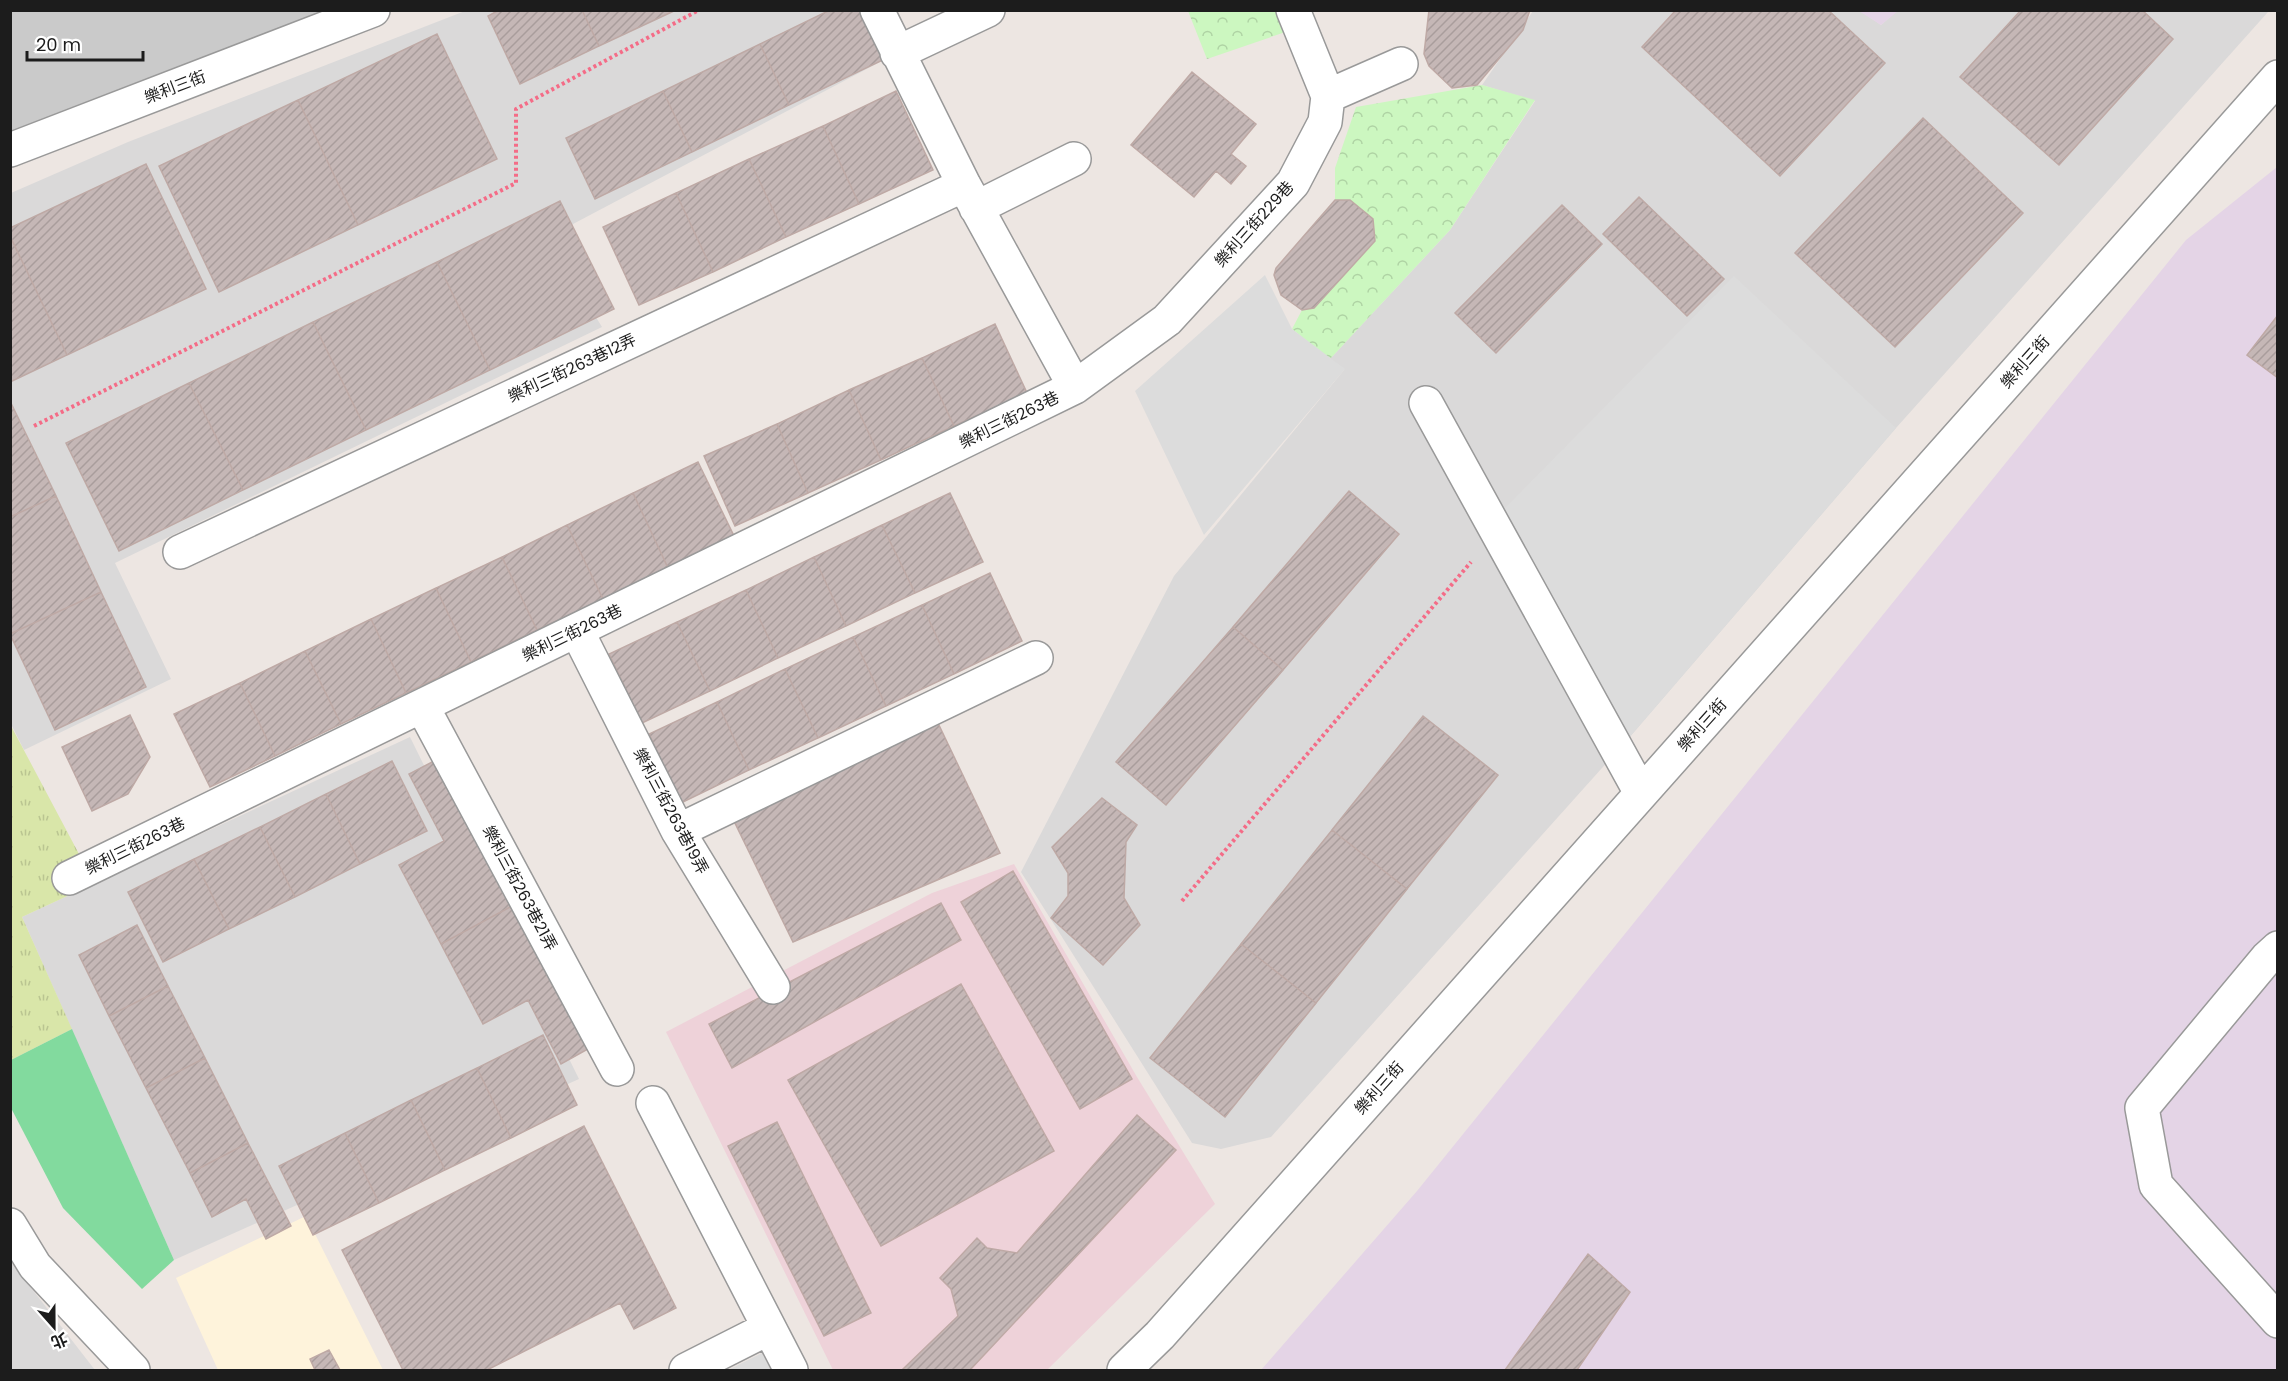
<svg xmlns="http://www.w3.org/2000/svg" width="2288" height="1381" viewBox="0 0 2288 1381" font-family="Poppins,'Noto Sans TC',sans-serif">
<defs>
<pattern id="grass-tufts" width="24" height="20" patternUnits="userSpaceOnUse" patternTransform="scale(1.5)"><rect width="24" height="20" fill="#d9e6a9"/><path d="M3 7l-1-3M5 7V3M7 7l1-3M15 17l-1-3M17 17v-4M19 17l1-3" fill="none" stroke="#bac591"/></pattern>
<pattern id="park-crowns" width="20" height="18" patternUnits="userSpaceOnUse" patternTransform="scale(1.5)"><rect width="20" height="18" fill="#ccf7c0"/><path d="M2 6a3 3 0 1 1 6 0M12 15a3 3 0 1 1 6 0" fill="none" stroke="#afd3a4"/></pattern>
<pattern id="building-hatch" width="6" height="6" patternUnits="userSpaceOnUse" patternTransform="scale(1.5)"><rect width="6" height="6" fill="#c5b7b6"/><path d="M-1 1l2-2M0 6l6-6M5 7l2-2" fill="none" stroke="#a99d9c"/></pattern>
</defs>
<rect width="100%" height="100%" fill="#ede6e2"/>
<path fill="#dad9d9" d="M 1859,10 L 1881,25 L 1898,10 L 2265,10 L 2268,12 L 1896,428 L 1628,739 L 1271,1137 L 1221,1149 L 1192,1143 L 1021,872 L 1174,576 L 1344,370 L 1330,359 L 1450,230 L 1535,101 L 1482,85 L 1533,11 Z
M 465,11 L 867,11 L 897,53 L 573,224 L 559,257 L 602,327 L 115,563 L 171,679 L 24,750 L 11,724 L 11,193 L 128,142 Z
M 410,737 L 579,1079 L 174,1260 L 22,917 Z
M 11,1262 L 95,1370 L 11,1370 Z"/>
<path fill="#eed2d9" d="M 1014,864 L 1137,1077 L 1215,1204 L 1047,1370 L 833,1370 L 666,1032 L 932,893 Z"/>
<path fill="#e4d4e6" d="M 1859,11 L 1898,11 L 1881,25 Z
M 2277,167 L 2277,1370 L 1261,1370 L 1417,1191 L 2186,240 Z"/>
<path fill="#fef3db" d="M 306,1216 L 383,1370 L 218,1370 L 176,1278 Z"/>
<path fill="#cacaca" d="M 11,11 L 373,11 L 11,150 Z"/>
<path fill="url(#grass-tufts)" d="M 10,724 L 87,869 L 76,892 L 22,917 L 72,1029 L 11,1060 Z"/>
<path fill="url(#park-crowns)" d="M 1188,11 L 1300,11 L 1306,25 L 1207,59 Z
M 1482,85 L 1535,100 L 1450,230 L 1330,359 L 1292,329 L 1302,310 L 1314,308 L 1375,241 L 1373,219 L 1350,200 L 1335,200 L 1335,168 L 1356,107 Z"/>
<path fill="#82da9e" d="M 72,1029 L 174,1260 L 142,1289 L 63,1208 L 11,1108 L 11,1060 Z"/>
<path fill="#dcdcdc" d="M 1265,275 L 1292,329 L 1345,369 L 1204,535 L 1135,391 Z
M 1734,276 L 1896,428 L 1628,739 L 1501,512 Z
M 762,1353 L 771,1370 L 728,1370 Z"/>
<path fill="url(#building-hatch)" stroke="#bea9a5" stroke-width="1.5" d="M 499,10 L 582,10 L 599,46 L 520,84 L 488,16 Z
M 582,10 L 676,10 L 599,46 Z
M 830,10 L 862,10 L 885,59 L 789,105 L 760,44 Z
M 1429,10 L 1530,10 L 1523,30 L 1477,85 L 1452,88 L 1429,66 L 1424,54 Z
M 1676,10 L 1828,10 L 1885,63 L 1780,176 L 1642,47 Z
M 2021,10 L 2142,10 L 2173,39 L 2059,165 L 1960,77 Z
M 437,34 L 497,159 L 358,225 L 298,100 Z
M 760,44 L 789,105 L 692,152 L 663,91 Z
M 1192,72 L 1256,124 L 1231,154 L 1246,166 L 1231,184 L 1216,171 L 1194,197 L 1131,145 Z
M 663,91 L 692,152 L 595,199 L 566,138 Z
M 896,91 L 933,170 L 859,204 L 823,126 Z
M 298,100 L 358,225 L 219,292 L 159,166 Z
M 1923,118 L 2023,213 L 1895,347 L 1795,253 Z
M 823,126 L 859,204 L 786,237 L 749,159 Z
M 749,159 L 786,237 L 713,272 L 676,193 Z
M 146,164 L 206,289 L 67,355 L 10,236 L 10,228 Z
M 676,193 L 713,272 L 639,305 L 603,227 Z
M 1639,197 L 1724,279 L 1687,316 L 1603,234 Z
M 1335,200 L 1350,200 L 1373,219 L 1375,241 L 1314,308 L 1302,310 L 1281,295 L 1274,275 L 1276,268 Z
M 560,201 L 614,309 L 490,370 L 437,262 Z
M 1562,205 L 1602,244 L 1496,353 L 1455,313 Z
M 10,236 L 67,355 L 10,382 Z
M 437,262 L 490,370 L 366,430 L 313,322 Z
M 2278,315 L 2278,378 L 2247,355 Z
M 313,322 L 366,430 L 243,490 L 189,383 Z
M 995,324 L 1027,393 L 954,426 L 922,358 Z
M 922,358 L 954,426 L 881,460 L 849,390 Z
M 189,383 L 243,490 L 119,551 L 66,443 Z
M 849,390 L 881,460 L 808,493 L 777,424 Z
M 10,401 L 56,496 L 10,517 Z
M 777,424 L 808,493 L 735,526 L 704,456 Z
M 698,462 L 734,536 L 668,568 L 633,493 Z
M 1349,491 L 1399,534 L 1283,670 L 1233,627 Z
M 633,493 L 668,568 L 603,599 L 567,525 Z
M 950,493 L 983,562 L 915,593 L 882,525 Z
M 56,496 L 101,592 L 10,634 L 10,517 Z
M 567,525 L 603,599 L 537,630 L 502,557 Z
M 882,525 L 915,593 L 846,626 L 814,557 Z
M 502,557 L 537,630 L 471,662 L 436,588 Z
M 814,557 L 846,626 L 778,658 L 746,590 Z
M 990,573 L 1022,641 L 954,674 L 922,605 Z
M 436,588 L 471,662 L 406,693 L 371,619 Z
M 746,590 L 778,658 L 710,691 L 677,622 Z
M 101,592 L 146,687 L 55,730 L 10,634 Z
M 922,605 L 954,674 L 886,706 L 853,637 Z
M 371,619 L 406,693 L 341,724 L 305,651 Z
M 677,622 L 710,691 L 642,723 L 609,654 Z
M 1233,627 L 1283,670 L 1166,805 L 1116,762 Z
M 853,637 L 886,706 L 818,738 L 785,669 Z
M 305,651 L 341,724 L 275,756 L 240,683 Z
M 785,669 L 818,738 L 749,770 L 717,702 Z
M 240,683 L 275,756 L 210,787 L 174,714 Z
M 717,702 L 749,770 L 681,803 L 649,734 Z
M 130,715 L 150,757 L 128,794 L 92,811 L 62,747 Z
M 1423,716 L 1498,775 L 1407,889 L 1332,830 Z
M 937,721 L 1000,853 L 793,942 L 733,819 Z
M 436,760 L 512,906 L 441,944 L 399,865 L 444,841 L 409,774 Z
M 392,761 L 427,831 L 360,864 L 326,794 Z
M 326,794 L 360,864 L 295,897 L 260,827 Z
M 1102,798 L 1137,825 L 1126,842 L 1124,898 L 1140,925 L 1103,965 L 1051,918 L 1068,896 L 1068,873 L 1052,847 Z
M 260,827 L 295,897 L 229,929 L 194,859 Z
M 1332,830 L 1407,889 L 1316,1003 L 1241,944 Z
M 194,859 L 229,929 L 163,962 L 128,892 Z
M 1013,871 L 1132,1079 L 1080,1109 L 961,902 Z
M 941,903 L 961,940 L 732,1068 L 709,1024 Z
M 512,906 L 588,1049 L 561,1064 L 528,1000 L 483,1024 L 441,944 Z
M 137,925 L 168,986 L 109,1016 L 79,955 Z
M 1241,944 L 1316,1003 L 1225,1117 L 1150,1058 Z
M 961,984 L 1054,1151 L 881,1246 L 788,1080 Z
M 168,986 L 205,1058 L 146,1088 L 109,1016 Z
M 543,1035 L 577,1105 L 511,1138 L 477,1068 Z
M 205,1058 L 248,1143 L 190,1173 L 146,1088 Z
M 477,1068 L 511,1138 L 445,1170 L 411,1100 Z
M 411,1100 L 445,1170 L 379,1203 L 345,1133 Z
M 1137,1115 L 1176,1150 L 970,1370 L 902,1370 L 958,1316 L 951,1289 L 940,1278 L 977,1238 L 987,1248 L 1017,1253 Z
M 777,1122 L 871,1313 L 824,1336 L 728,1146 Z
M 584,1126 L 676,1308 L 634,1329 L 620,1303 L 487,1370 L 403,1370 L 342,1250 Z
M 345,1133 L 379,1203 L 313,1235 L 279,1166 Z
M 248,1143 L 291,1226 L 266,1239 L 246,1199 L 212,1217 L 190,1173 Z
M 1588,1254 L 1630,1292 L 1577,1370 L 1505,1370 Z
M 329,1350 L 340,1370 L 315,1370 L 310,1359 Z"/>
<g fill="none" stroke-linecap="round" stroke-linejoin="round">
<g stroke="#999" stroke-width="36">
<path id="minor" d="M 877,10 L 964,185 L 1075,387
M 897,53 L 988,10
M 1328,96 L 1401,64
M 10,150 L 373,10
M 976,208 L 1074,159
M 1426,403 L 1641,793
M 180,552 L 964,185
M 577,631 L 678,831 L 773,987
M 422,706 L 617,1069
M 678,831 L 1036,658
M 69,878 L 1075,387 L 1167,320 L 1293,183 L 1325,122 L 1328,96 L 1293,10
M 2278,948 L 2267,958 L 2142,1108 L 2156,1185 L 2278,1321
M 653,1103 L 791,1370
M 10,1225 L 35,1266 L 133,1370
M 686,1370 L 769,1328
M 1124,1370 L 1160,1335 L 2278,77"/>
</g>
<path stroke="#f46c87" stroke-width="4" stroke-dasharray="3 3" stroke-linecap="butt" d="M 34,426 L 516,183 L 516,109 L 699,10
M 1182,901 L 1471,562"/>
<use href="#minor" stroke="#fff" stroke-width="33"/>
</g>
<g text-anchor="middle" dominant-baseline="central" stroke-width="4.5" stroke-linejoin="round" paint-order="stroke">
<g font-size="16" fill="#1c1c1c" stroke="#fff">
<text transform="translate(175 87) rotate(-21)">樂利三街</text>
<text transform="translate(1254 224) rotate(-48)">樂利三街229巷</text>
<text transform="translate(2025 362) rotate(-48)">樂利三街</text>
<text transform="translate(572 368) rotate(-25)">樂利三街263巷12弄</text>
<text transform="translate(1009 420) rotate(-26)">樂利三街263巷</text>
<text transform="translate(572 633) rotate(-26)">樂利三街263巷</text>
<text transform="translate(1702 725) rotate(-48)">樂利三街</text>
<text transform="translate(671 811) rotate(62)">樂利三街263巷19弄</text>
<text transform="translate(135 846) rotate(-26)">樂利三街263巷</text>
<text transform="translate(520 888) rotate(62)">樂利三街263巷21弄</text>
<text transform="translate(1379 1088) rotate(-48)">樂利三街</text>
</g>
</g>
<rect width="2288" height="1381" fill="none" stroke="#1c1c1c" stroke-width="24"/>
<g transform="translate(54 1327) rotate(159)" stroke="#ffffff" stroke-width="4.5" paint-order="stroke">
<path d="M0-4.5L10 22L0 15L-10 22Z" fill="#1c1c1c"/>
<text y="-9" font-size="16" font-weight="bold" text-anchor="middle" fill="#1c1c1c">北</text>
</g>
<path d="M27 51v9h116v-9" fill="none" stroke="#1c1c1c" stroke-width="3"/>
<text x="36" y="51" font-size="18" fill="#1c1c1c" stroke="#ffffff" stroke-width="4.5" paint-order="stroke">20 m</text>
</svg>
